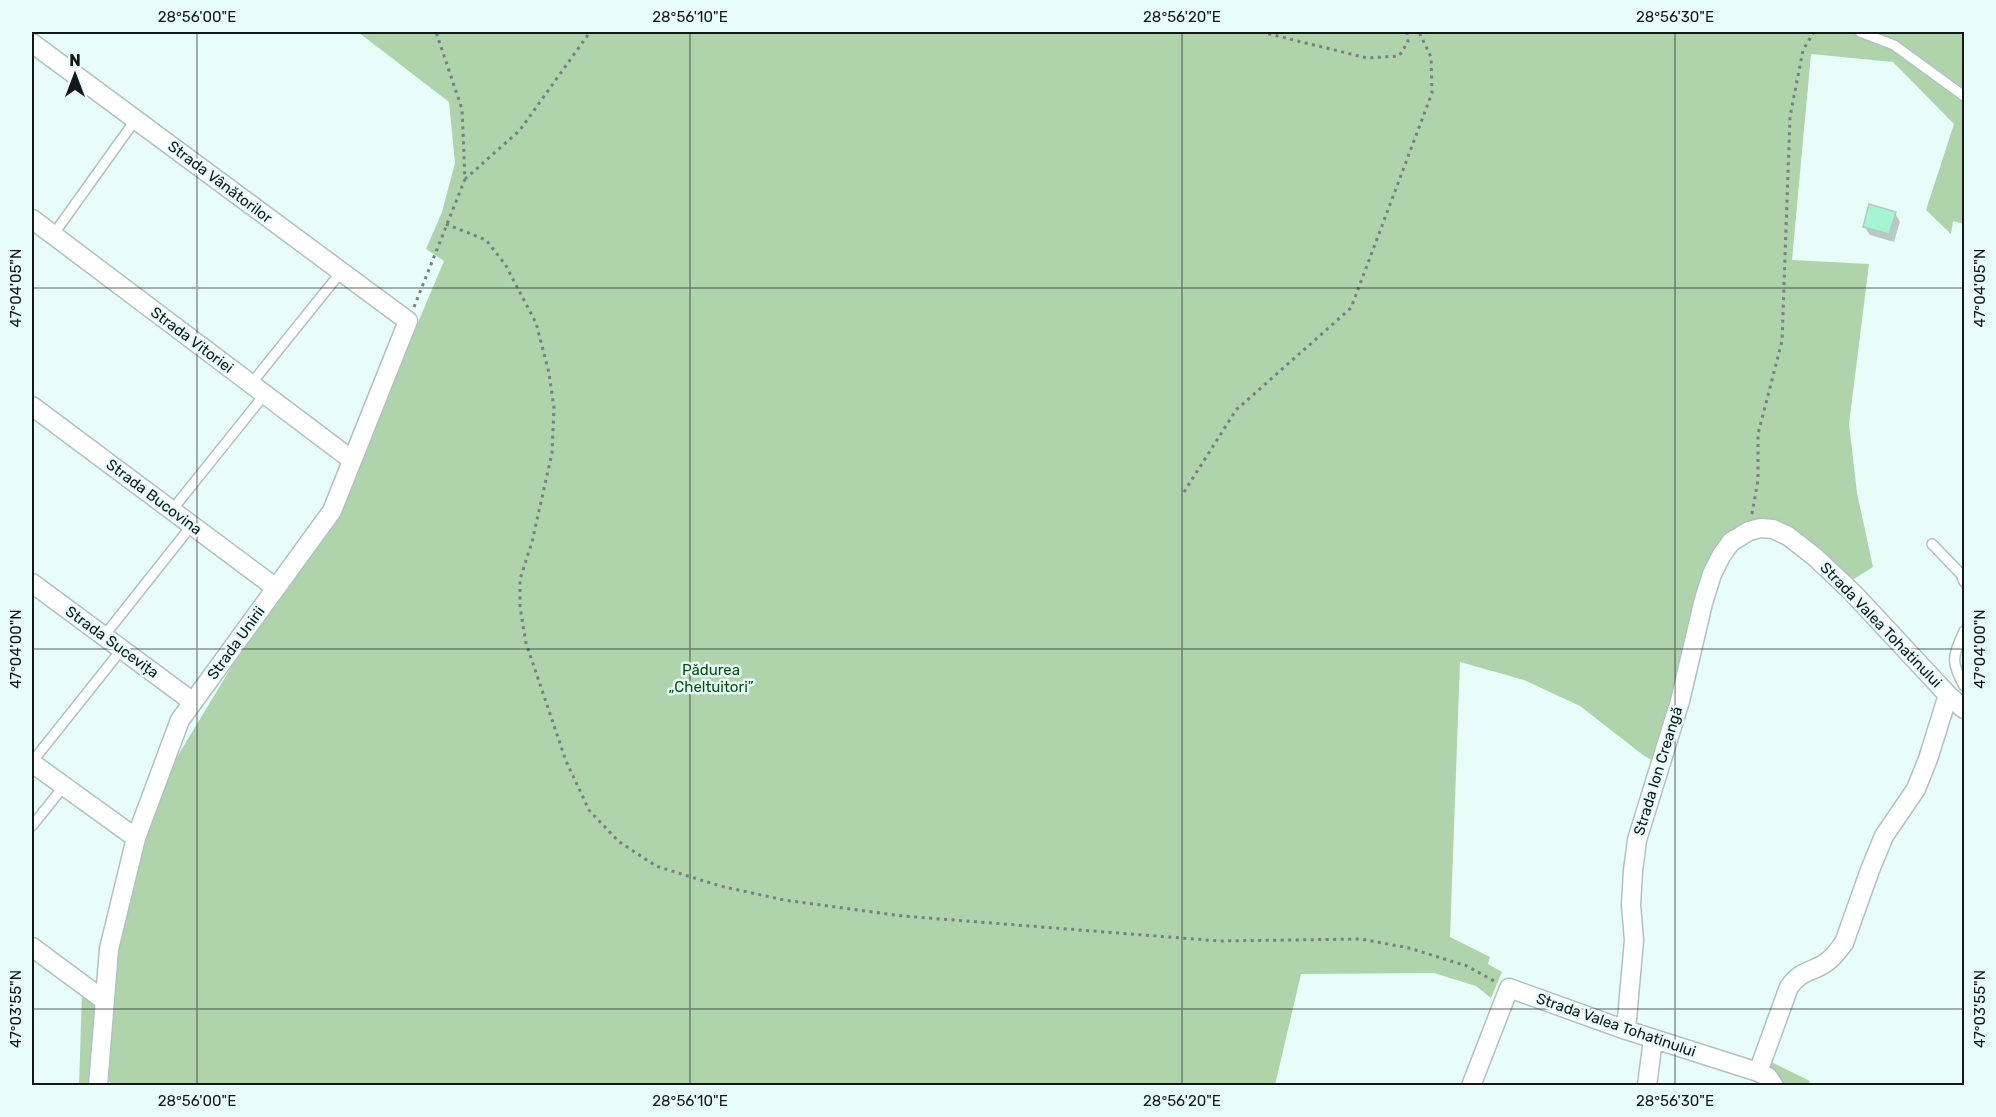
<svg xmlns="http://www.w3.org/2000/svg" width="1996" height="1117" viewBox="0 0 1996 1117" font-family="Rubik,sans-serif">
<rect width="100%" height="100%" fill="#e8fcfa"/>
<path fill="#afd4ac" d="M 358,32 L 1964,32 L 1964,224 L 1953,221 L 1951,234 L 1926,210 L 1954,124 L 1893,62 L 1811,54 L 1792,260 L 1869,264 L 1849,424 L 1857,493 L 1873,567 L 1849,582 L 1789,529 L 1745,526 L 1693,615 L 1655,762 L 1643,755 L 1580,706 L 1524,680 L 1460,662 L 1450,937 L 1490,957 L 1488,964 L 1502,972 L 1491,998 L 1476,986 L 1434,973 L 1301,974 L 1275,1085 L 115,1086 L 107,1080 L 112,972 L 147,837 L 174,762 L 235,661 L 334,521 L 444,261 L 426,249 L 442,212 L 455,163 L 449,102 Z
M 82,993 L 97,1004 L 93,1085 L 79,1086 Z
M 1767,1060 L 1810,1081 L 1807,1085 L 1783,1085 L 1766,1067 Z"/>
<path fill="#0003" d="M 1895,213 L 1900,222 L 1894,242 L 1870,235 L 1864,226 Z"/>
<path fill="#a4f6d3" stroke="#b7c8bf" stroke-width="1.5" d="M 1869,204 L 1896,212 L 1889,234 L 1863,227 Z"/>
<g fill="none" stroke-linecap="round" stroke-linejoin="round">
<g stroke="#afc2c0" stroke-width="12">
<path id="service" d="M 1860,32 L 1894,45 L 1964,96
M 53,235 L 136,119
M 251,384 L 341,272
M 172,510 L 265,394
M 1932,544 L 1961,574 L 1964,582
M 1964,631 C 1953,657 1950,660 1964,686
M 104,636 L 192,525
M 32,762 L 122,649
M 32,826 L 64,786"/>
</g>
<g stroke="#afc2c0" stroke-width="21">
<path id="minor" d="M 32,43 L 408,321 L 332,511 L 180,720 L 136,838 L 109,949 L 98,1086
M 32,219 L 352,460
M 32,406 L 276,588
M 32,583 L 193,702
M 32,763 L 136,838
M 32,947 L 105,1001
M 1626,1030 L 1634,940 L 1631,905 L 1633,871 L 1637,840 L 1680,701 L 1703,603 L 1712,574 L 1721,556 L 1731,542 L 1749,531 L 1761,528 L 1773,529 L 1788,536 L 1815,557 L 1853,593 L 1948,695 L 1964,709
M 1758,1072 L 1789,987 C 1803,968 1813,973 1828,961 C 1835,956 1839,949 1844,943 L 1870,870 L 1884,836 L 1916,789 L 1928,759 L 1948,695
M 1471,1086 L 1509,988 L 1626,1030 L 1758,1072 L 1768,1077 L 1774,1086
M 1647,1086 L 1653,1039"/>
</g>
<path stroke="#758281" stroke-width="3" stroke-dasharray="3 4.5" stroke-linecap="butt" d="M 1261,32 L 1367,58 L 1399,56 L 1408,42 L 1407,32
M 465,179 L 520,130 L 590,32
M 446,224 L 486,240 L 505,264 L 536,323 L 549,373 L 554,408 L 552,453 L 532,542 L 520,579 L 520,607 L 526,643 L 566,761 L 589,810 L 618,841 L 656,866 L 720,886 L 784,900 L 903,916 L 1219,941 L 1361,939 L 1409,948 L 1467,966 L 1494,981
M 414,307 L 465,179 L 462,109 L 436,32
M 1184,492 L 1236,410 L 1351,308 L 1432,93 L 1431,57 L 1419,32
M 1752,514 L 1758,480 L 1758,434 L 1782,341 L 1790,117 L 1803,50 L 1814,32"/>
<use href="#service" stroke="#fff" stroke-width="9"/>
<use href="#minor" stroke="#fff" stroke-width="18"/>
</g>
<path fill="none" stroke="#111817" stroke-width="1.5" stroke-opacity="0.45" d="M 197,32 L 197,1086M 690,32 L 690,1086M 1182,32 L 1182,1086M 1675,32 L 1675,1086M 32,288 L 1964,288M 32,649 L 1964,649M 32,1009 L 1964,1009"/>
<g text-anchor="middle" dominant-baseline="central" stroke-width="5" stroke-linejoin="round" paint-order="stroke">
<g font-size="15" fill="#111817" stroke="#e8fcfa">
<text transform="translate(220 182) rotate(37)">Strada Vânătorilor</text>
<text transform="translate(192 340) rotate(37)">Strada Vitoriei</text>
<text transform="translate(154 497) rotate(37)">Strada Bucovina</text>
<text transform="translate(1881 625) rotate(46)">Strada Valea Tohatinului</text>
<text transform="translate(112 642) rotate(36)">Strada Sucevița</text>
<text transform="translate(236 643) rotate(-54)">Strada Unirii</text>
<text transform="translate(1658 771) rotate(-73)">Strada Ion Creangă</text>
<text transform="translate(1616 1025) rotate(19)">Strada Valea Tohatinului</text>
</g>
<g font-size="15" fill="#035106" stroke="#e8fcfa">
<text x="711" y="670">Pădurea<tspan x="711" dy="17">„Cheltuitori”</tspan></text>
</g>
</g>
<rect width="1996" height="1117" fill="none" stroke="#e8fcfa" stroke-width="66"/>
<g transform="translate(75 75)" stroke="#e8fcfa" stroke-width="4.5" paint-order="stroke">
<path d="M0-4.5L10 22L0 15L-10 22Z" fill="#111817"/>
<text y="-9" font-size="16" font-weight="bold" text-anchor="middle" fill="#111817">N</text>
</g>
<rect x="33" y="33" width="1930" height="1051" fill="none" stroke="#111817" stroke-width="2"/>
<g font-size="15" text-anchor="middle" fill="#111817">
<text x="197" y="22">28°56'00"E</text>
<text x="690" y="22">28°56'10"E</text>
<text x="1182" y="22">28°56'20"E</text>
<text x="1675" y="22">28°56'30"E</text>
<text transform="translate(16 288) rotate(-90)" y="5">47°04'05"N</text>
<text transform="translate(1980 288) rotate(-90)" y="5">47°04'05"N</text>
<text transform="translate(16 649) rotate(-90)" y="5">47°04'00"N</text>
<text transform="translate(1980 649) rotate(-90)" y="5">47°04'00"N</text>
<text transform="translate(16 1009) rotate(-90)" y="5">47°03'55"N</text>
<text transform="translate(1980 1009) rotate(-90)" y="5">47°03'55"N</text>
<text x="197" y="1106">28°56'00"E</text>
<text x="690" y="1106">28°56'10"E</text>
<text x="1182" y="1106">28°56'20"E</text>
<text x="1675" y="1106">28°56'30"E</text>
</g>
</svg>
